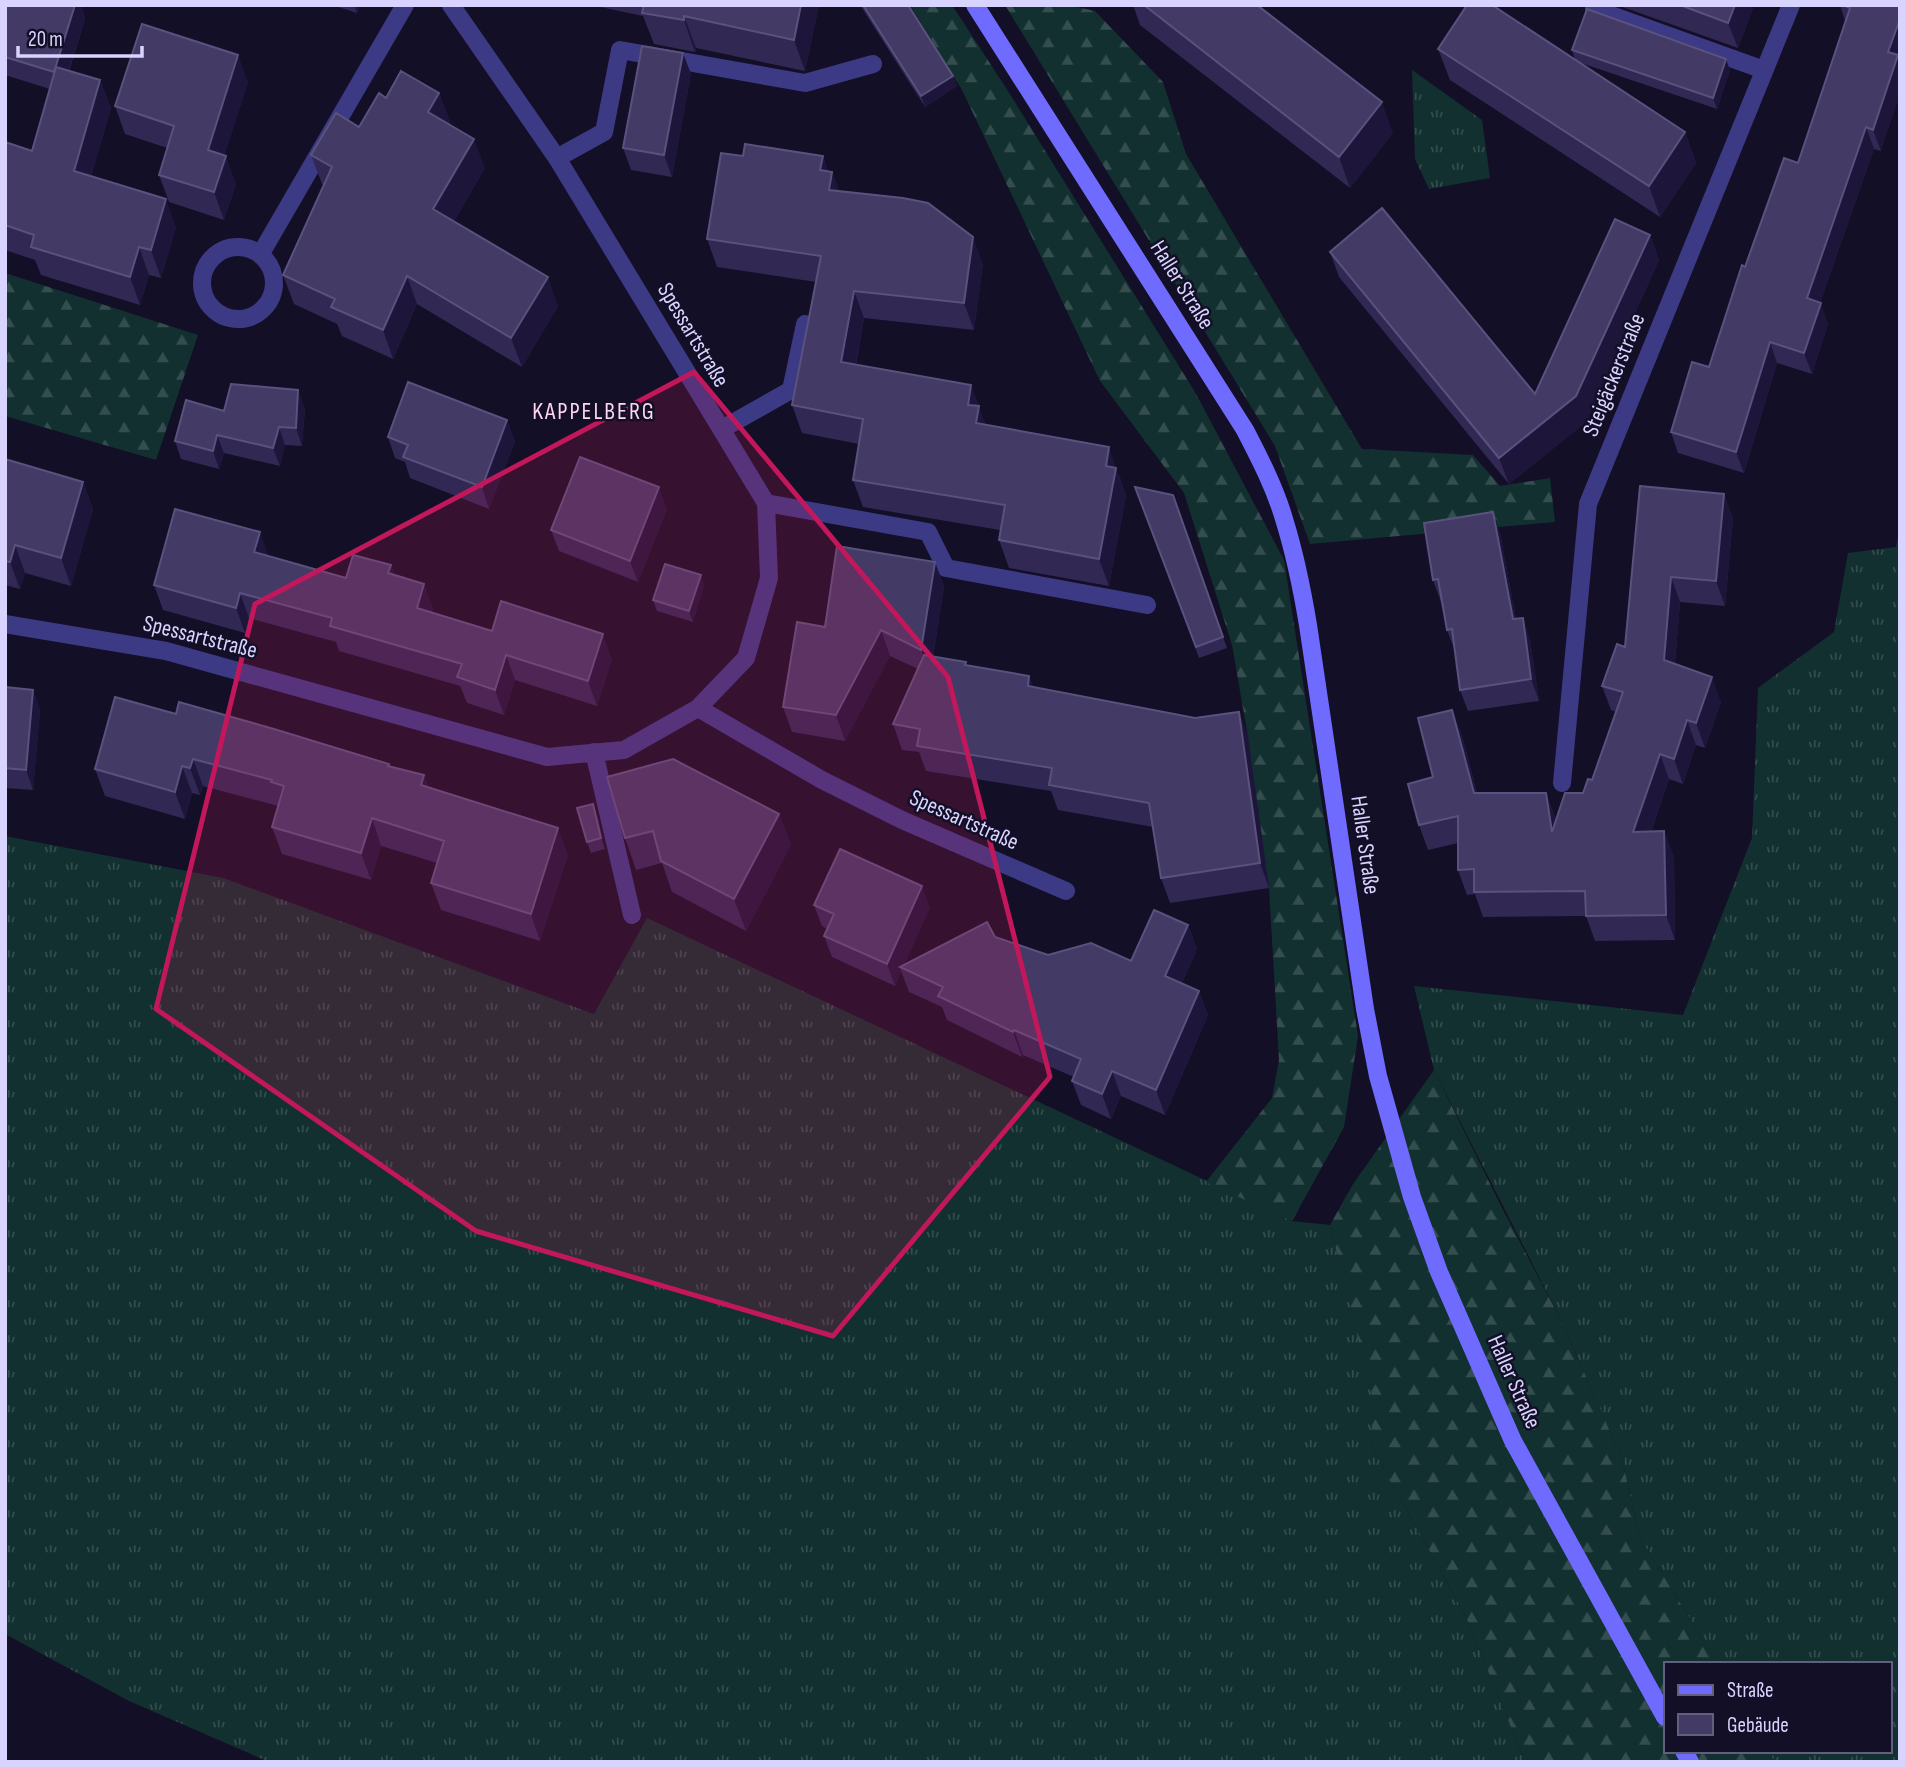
<svg xmlns="http://www.w3.org/2000/svg" width="1905" height="1767" viewBox="0 0 1905 1767" font-family="'Sofia Sans Condensed',sans-serif">
<defs>
<pattern id="grass-tufts" width="24" height="20" patternUnits="userSpaceOnUse" patternTransform="scale(1.75)"><rect width="24" height="20" fill="#12302f"/><path d="M3 7l-1-3M5 7V3M7 7l1-3M15 17l-1-3M17 17v-4M19 17l1-3" fill="none" stroke="#344d4e"/></pattern>
<pattern id="forest-firs" width="22" height="20" patternUnits="userSpaceOnUse" patternTransform="scale(1.75)"><rect width="22" height="20" fill="#12302f"/><path d="M5 1l3.5 6h-7zM16 11l3.5 6h-7z" fill="#344d4e"/></pattern>
</defs>
<rect width="100%" height="100%" fill="#130f26"/>
<path fill="url(#grass-tufts)" d="M 1412,70 L 1482,120 L 1490,178 L 1429,189 L 1415,159 Z
M 1900,527 L 1900,1762 L 1775,1762 L 1768,1751 L 1889,1751 L 1889,1664 L 1718,1664 L 1640,1538 L 1622,1459 L 1564,1326 L 1434,1070 L 1414,986 L 1683,1015 L 1752,838 L 1758,688 L 1834,632 L 1848,553 L 1896,547 Z
M 5,836 L 223,878 L 594,1014 L 647,918 L 1292,1221 L 1330,1225 L 1375,1404 L 1370,1443 L 1466,1617 L 1525,1762 L 269,1762 L 129,1701 L 5,1634 Z"/>
<path fill="url(#forest-firs)" d="M 910,5 L 952,5 L 1008,91 L 1195,392 L 1284,560 L 1358,1036 L 1344,1127 L 1292,1221 L 1206,1182 L 1272,1098 L 1279,1060 L 1269,888 L 1248,737 L 1232,645 L 1184,493 L 1100,381 L 962,90 Z
M 1005,5 L 1068,5 L 1095,11 L 1163,82 L 1186,154 L 1362,449 L 1473,455 L 1500,486 L 1550,478 L 1555,522 L 1310,544 L 1275,446 Z
M 5,273 L 198,335 L 156,460 L 5,416 Z
M 1434,1070 L 1501,1206 L 1564,1326 L 1622,1459 L 1640,1538 L 1718,1664 L 1665,1664 L 1665,1751 L 1768,1751 L 1775,1762 L 1525,1762 L 1466,1617 L 1370,1443 L 1374,1404 L 1330,1225 L 1353,1184 Z"/>
<g fill="none" stroke-linecap="round" stroke-linejoin="round">
<path stroke="#3d3a85" stroke-width="18" d="M 1594,9 L 1764,70
M 557,158 L 604,132 L 620,50 L 805,83 L 873,64
M202 283a36 36 0 1 1 72 0a36 36 0 1 1-72 0Z
M 260,255 L 405,5
M 722,429 L 791,390 L 805,324
M 766,503 L 928,532 L 946,568 L 1147,605
M 594,752 L 632,915"/>
<path stroke="#3d3a85" stroke-width="18" d="M 5,624 L 166,651 L 547,757 L 624,750 L 698,708 L 746,658 L 769,578 L 766,503 L 557,158 L 451,5
M 698,708 L 822,780 L 902,820 L 1066,891
M 1562,783 L 1588,504 L 1791,5"/>
<path stroke="#6f6bff" stroke-width="18" d="M 975,5 L 1245,430 C 1260,459 1275,488 1284,519 C 1295,554 1302,589 1308,625 L 1365,1009 L 1378,1076 L 1412,1197 L 1439,1272 L 1513,1441 L 1665,1717
M 1684,1751 L 1690,1762"/>
</g>
<path fill="#312854" d="M 5,5 L 81,5 L 85,19 L 69,71 L 100,80 L 111,108 L 91,176 L 176,227 L 161,278 L 149,275 L 140,305 L 41,275 L 35,260 L 5,250 L 5,142 L 32,151 L 50,89 L 5,75 Z
M 332,5 L 360,5 L 357,13 Z
M 591,5 L 819,5 L 805,71 L 696,48 L 695,52 L 654,44 L 643,16 Z
M 860,5 L 908,5 L 953,76 L 957,86 L 925,107 Z
M 1133,5 L 1257,5 L 1393,133 L 1350,188 L 1140,25 Z
M 1617,5 L 1754,5 L 1738,48 Z
M 1840,5 L 1900,5 L 1881,151 L 1874,149 L 1820,303 L 1828,324 L 1812,374 L 1777,363 L 1744,473 L 1678,453 L 1671,432 L 1709,367 L 1745,267 L 1798,163 L 1845,21 Z
M 1438,49 L 1575,60 L 1572,50 L 1730,70 L 1717,109 L 1578,62 L 1685,132 L 1696,163 L 1660,217 L 1450,80 Z
M 691,74 L 672,177 L 631,170 L 623,148 Z
M 248,82 L 224,156 L 236,184 L 224,220 L 169,202 L 159,175 L 167,148 L 125,134 L 115,106 Z
M 439,93 L 450,122 L 449,124 L 485,168 L 454,221 L 558,306 L 522,367 L 417,304 L 393,359 L 342,336 L 337,324 L 294,304 L 283,275 L 324,185 L 322,184 L 311,155 L 359,127 L 386,98 Z
M 743,156 L 823,156 L 828,171 L 832,172 L 839,191 L 983,264 L 974,330 L 864,318 L 856,365 L 971,385 L 985,425 L 1119,475 L 1126,496 L 1109,586 L 1009,568 L 999,540 L 1000,530 L 863,507 L 853,480 L 859,444 L 802,433 L 792,405 L 816,282 L 717,267 L 707,239 Z
M 1650,235 L 1659,260 L 1586,422 L 1509,484 L 1339,277 L 1330,252 L 1535,394 Z
M 305,408 L 302,446 L 285,445 L 280,466 L 224,453 L 219,469 L 181,459 L 175,441 L 224,411 Z
M 507,420 L 515,442 L 489,509 L 410,478 L 405,462 L 395,458 L 388,437 Z
M 5,459 L 83,482 L 93,509 L 71,586 L 25,573 L 20,589 L 5,585 Z
M 1135,487 L 1173,495 L 1227,648 L 1199,658 Z
M 1724,494 L 1733,519 L 1725,606 L 1680,602 L 1675,664 L 1721,702 L 1705,748 L 1696,745 L 1683,784 L 1669,779 L 1651,832 L 1674,856 L 1675,940 L 1595,941 L 1586,916 L 1483,917 L 1475,894 L 1467,895 L 1458,870 L 1458,843 L 1428,850 L 1419,825 L 1433,777 L 1462,735 L 1477,793 L 1546,793 L 1556,820 L 1583,793 L 1592,780 L 1616,712 L 1611,710 L 1602,686 L 1625,647 Z
M 667,509 L 638,582 L 559,551 L 551,530 Z
M 1500,533 L 1516,619 L 1530,640 L 1539,701 L 1468,711 L 1460,690 L 1455,651 L 1447,630 L 1442,601 L 1441,602 L 1433,580 Z
M 269,556 L 346,578 L 391,565 L 394,574 L 424,584 L 433,609 L 432,612 L 492,631 L 612,659 L 597,706 L 515,680 L 504,715 L 467,703 L 460,686 L 339,651 L 336,642 L 249,618 L 245,633 L 163,610 L 154,585 Z
M 935,562 L 944,587 L 933,657 L 966,662 L 967,666 L 1029,676 L 1033,687 L 1195,718 L 1239,712 L 1248,737 L 1269,888 L 1170,903 L 1161,878 L 1153,827 L 1058,810 L 1051,791 L 926,771 L 919,752 L 902,750 L 893,724 L 918,669 L 890,656 L 845,741 L 792,732 L 783,707 L 825,627 Z
M 704,585 L 693,622 L 657,611 L 653,600 Z
M 5,687 L 33,690 L 40,710 L 33,790 L 5,788 Z
M 176,714 L 424,775 L 429,788 L 568,855 L 540,941 L 441,910 L 431,883 L 437,863 L 381,846 L 371,880 L 282,854 L 272,827 L 278,806 L 203,786 L 200,795 L 192,793 L 185,819 L 105,796 L 95,769 Z
M 607,777 L 779,814 L 791,845 L 746,931 L 672,892 L 662,863 L 636,870 L 625,838 Z
M 597,814 L 605,849 L 591,853 L 587,842 Z
M 814,905 L 930,907 L 904,965 L 995,937 L 1048,955 L 1131,961 L 1188,925 L 1197,949 L 1182,983 L 1199,991 L 1208,1015 L 1165,1115 L 1121,1096 L 1111,1119 L 1081,1105 L 1072,1081 L 1074,1077 L 1023,1055 L 1022,1057 L 947,1020 L 942,1007 L 909,992 L 901,971 L 895,986 L 832,957 L 824,936 L 827,929 L 822,926 Z"/>
<path fill="#1d163a" d="M 75,5 L 81,5 L 85,19 L 61,93 L 54,72 Z
M 354,5 L 360,5 L 357,13 Z
M 801,5 L 819,5 L 805,71 L 794,40 Z
M 1735,5 L 1754,5 L 1738,48 L 1728,23 Z
M 684,16 L 696,48 L 695,52 L 684,20 Z
M 1900,19 L 1900,95 L 1881,151 L 1873,130 L 1888,52 Z
M 683,53 L 691,74 L 672,177 L 664,155 Z
M 238,55 L 248,82 L 217,178 L 208,150 Z
M 1726,59 L 1730,70 L 1717,109 L 1713,98 Z
M 953,76 L 957,86 L 925,107 L 921,96 Z
M 100,80 L 111,108 L 84,199 L 74,171 Z
M 439,93 L 450,122 L 439,141 L 428,112 Z
M 1382,102 L 1393,133 L 1350,188 L 1339,157 Z
M 1866,127 L 1874,149 L 1814,320 L 1807,298 Z
M 1685,132 L 1696,163 L 1660,217 L 1649,186 Z
M 474,139 L 485,168 L 444,238 L 433,209 Z
M 226,156 L 236,184 L 224,220 L 214,192 Z
M 823,156 L 831,179 L 832,172 L 842,199 L 831,194 L 820,170 Z
M 166,199 L 176,227 L 161,278 L 151,250 Z
M 1650,235 L 1659,260 L 1586,422 L 1509,484 L 1499,458 Z
M 973,237 L 983,264 L 974,330 L 964,303 Z
M 139,247 L 149,275 L 140,305 L 130,277 Z
M 407,276 L 417,304 L 393,359 L 383,330 Z
M 548,277 L 558,306 L 522,367 L 511,338 Z
M 854,291 L 864,318 L 851,390 L 841,362 Z
M 1821,303 L 1828,324 L 1812,374 L 1804,353 Z
M 1770,342 L 1777,363 L 1744,473 L 1736,452 Z
M 971,385 L 989,434 L 986,450 L 968,405 Z
M 298,390 L 305,408 L 302,446 L 296,428 Z
M 507,420 L 515,442 L 489,509 L 482,487 Z
M 279,427 L 285,445 L 280,466 L 273,448 Z
M 217,435 L 224,453 L 219,469 L 213,451 Z
M 1109,447 L 1126,496 L 1109,586 L 1099,559 L 1106,466 Z
M 83,482 L 93,509 L 71,586 L 61,558 Z
M 659,487 L 667,509 L 638,582 L 630,561 Z
M 1724,494 L 1733,519 L 1725,606 L 1716,581 Z
M 1493,512 L 1500,533 L 1520,640 L 1513,619 Z
M 260,532 L 269,557 L 254,552 Z
M 15,545 L 25,573 L 20,589 L 10,562 Z
M 935,562 L 944,587 L 930,675 L 921,650 Z
M 391,565 L 400,590 L 388,573 Z
M 701,575 L 704,585 L 693,622 L 689,611 Z
M 1671,577 L 1680,602 L 1673,685 L 1664,660 Z
M 424,584 L 433,609 L 426,633 L 417,608 Z
M 240,593 L 249,618 L 245,633 L 236,608 Z
M 1523,618 L 1530,640 L 1539,701 L 1531,679 Z
M 881,630 L 890,656 L 845,741 L 836,715 Z
M 603,634 L 612,659 L 597,706 L 588,681 Z
M 506,655 L 515,680 L 504,715 L 495,690 Z
M 1029,676 L 1039,701 L 1028,686 Z
M 1712,677 L 1721,702 L 1705,748 L 1696,723 Z
M 33,690 L 40,710 L 33,790 L 26,770 Z
M 1452,710 L 1462,735 L 1483,818 L 1474,793 Z
M 1239,712 L 1248,737 L 1269,888 L 1260,863 Z
M 1687,720 L 1696,745 L 1683,784 L 1674,759 Z
M 1660,754 L 1669,779 L 1642,857 L 1633,832 Z
M 193,759 L 203,786 L 200,795 L 190,768 Z
M 182,766 L 192,793 L 185,819 L 175,792 Z
M 424,775 L 434,802 L 421,785 Z
M 1546,793 L 1555,818 L 1561,856 L 1552,832 Z
M 593,804 L 597,814 L 605,849 L 601,838 Z
M 779,814 L 791,845 L 746,931 L 734,899 Z
M 372,818 L 381,846 L 371,880 L 361,853 Z
M 558,828 L 568,855 L 540,941 L 531,914 Z
M 1664,831 L 1674,856 L 1675,940 L 1666,915 Z
M 922,886 L 930,907 L 902,969 L 900,967 L 901,971 L 895,986 L 887,964 Z
M 1188,925 L 1197,949 L 1174,1000 L 1165,976 Z
M 1199,991 L 1208,1015 L 1165,1115 L 1156,1090 Z
M 1014,1030 L 1023,1055 L 1022,1057 L 1013,1032 Z
M 1112,1071 L 1121,1096 L 1111,1119 L 1102,1094 Z"/>
<path fill="#433a66" stroke="#5a527e" stroke-width="2" d="M 5,5 L 75,5 L 54,72 L 5,57 Z
M 644,5 L 801,5 L 794,40 L 684,16 L 684,20 L 642,13 Z
M 863,5 L 908,5 L 953,76 L 921,96 Z
M 1144,5 L 1257,5 L 1382,102 L 1339,157 Z
M 1467,5 L 1492,5 L 1685,132 L 1649,186 L 1438,49 Z
M 1680,5 L 1735,5 L 1728,23 Z
M 1843,5 L 1900,5 L 1900,19 L 1888,52 L 1898,55 L 1873,130 L 1866,127 L 1807,298 L 1821,303 L 1804,353 L 1770,342 L 1736,452 L 1671,432 L 1692,362 L 1709,367 L 1742,265 L 1745,267 L 1784,158 L 1798,163 L 1850,8 Z
M 1587,9 L 1726,59 L 1713,98 L 1572,50 Z
M 142,24 L 238,55 L 208,150 L 226,156 L 214,192 L 159,175 L 174,126 L 115,106 Z
M 642,46 L 683,53 L 664,155 L 623,148 Z
M 56,67 L 100,80 L 74,171 L 166,199 L 151,250 L 139,247 L 130,277 L 31,247 L 34,235 L 5,225 L 5,142 L 32,151 Z
M 401,71 L 439,93 L 428,112 L 474,139 L 433,209 L 548,277 L 511,338 L 407,276 L 383,330 L 331,307 L 335,299 L 283,275 L 332,167 L 311,155 L 336,113 L 359,127 L 379,93 L 386,98 Z
M 745,144 L 823,156 L 820,170 L 832,172 L 829,190 L 903,198 L 928,203 L 973,237 L 964,303 L 854,291 L 841,362 L 971,385 L 968,405 L 979,406 L 976,423 L 1109,447 L 1106,466 L 1116,468 L 1099,559 L 999,540 L 1005,505 L 853,480 L 863,419 L 792,405 L 821,256 L 707,239 L 721,153 L 743,156 Z
M 1382,208 L 1535,394 L 1615,219 L 1650,235 L 1576,396 L 1499,458 L 1330,252 Z
M 408,382 L 507,420 L 482,487 L 403,457 L 408,445 L 388,437 Z
M 231,384 L 298,390 L 296,428 L 279,427 L 273,448 L 217,435 L 213,451 L 175,441 L 186,400 L 224,411 Z
M 580,457 L 659,487 L 630,561 L 551,530 Z
M 5,459 L 83,482 L 61,558 L 15,545 L 10,562 L 5,561 Z
M 1640,486 L 1724,494 L 1716,581 L 1671,577 L 1664,660 L 1712,677 L 1696,723 L 1687,720 L 1674,759 L 1660,754 L 1633,832 L 1664,831 L 1666,915 L 1586,916 L 1585,891 L 1474,892 L 1474,869 L 1458,870 L 1458,816 L 1419,825 L 1408,784 L 1433,777 L 1418,718 L 1452,710 L 1474,793 L 1546,793 L 1552,832 L 1565,793 L 1583,793 L 1588,779 L 1592,780 L 1623,692 L 1602,686 L 1617,644 L 1625,647 Z
M 1135,487 L 1173,495 L 1223,637 L 1196,647 Z
M 175,509 L 260,532 L 254,552 L 346,578 L 353,555 L 391,565 L 388,573 L 424,584 L 417,608 L 492,631 L 501,601 L 603,634 L 588,681 L 506,655 L 495,690 L 457,677 L 462,664 L 330,626 L 332,618 L 240,593 L 236,608 L 154,585 Z
M 1493,512 L 1513,619 L 1523,618 L 1531,679 L 1460,690 L 1452,629 L 1447,630 L 1438,579 L 1433,580 L 1424,523 Z
M 837,546 L 935,562 L 921,650 L 881,630 L 836,715 L 783,707 L 797,622 L 825,627 Z
M 665,564 L 701,575 L 689,611 L 653,600 Z
M 924,655 L 966,662 L 965,665 L 1029,676 L 1028,686 L 1195,718 L 1239,712 L 1260,863 L 1161,878 L 1149,803 L 1049,785 L 1052,768 L 917,746 L 920,729 L 893,724 Z
M 5,687 L 33,690 L 26,770 L 5,768 Z
M 115,697 L 176,714 L 179,702 L 274,729 L 389,764 L 388,766 L 424,775 L 421,785 L 558,828 L 531,914 L 431,883 L 444,841 L 372,818 L 361,853 L 272,827 L 284,786 L 271,782 L 272,780 L 193,759 L 190,768 L 182,766 L 175,792 L 95,769 Z
M 673,759 L 779,814 L 734,899 L 661,861 L 653,831 L 625,838 L 607,777 Z
M 593,804 L 601,838 L 587,842 L 577,808 Z
M 840,849 L 922,886 L 887,964 L 824,936 L 834,914 L 814,905 Z
M 1154,910 L 1188,925 L 1165,976 L 1199,991 L 1156,1090 L 1112,1071 L 1102,1094 L 1072,1081 L 1081,1059 L 1014,1030 L 1013,1032 L 938,996 L 943,987 L 900,967 L 987,922 L 995,937 L 1048,955 L 1091,943 L 1131,961 Z"/>
<path fill="#c2185b" fill-opacity="0.2" stroke="#c2185b" stroke-width="5" stroke-linejoin="round" d="M 694,372 L 948,677 L 1050,1077 L 833,1336 L 476,1231 L 156,1009 L 255,604 Z"/>
<g text-anchor="middle" dominant-baseline="central" stroke-width="5" stroke-linejoin="round" paint-order="stroke">
<g font-size="23" fill="#d9d4ff" stroke="#130f26">
<text transform="translate(1182 285) rotate(58)">Haller Straße</text>
<text transform="translate(693 335) rotate(59)">Spessartstraße</text>
<text transform="translate(1614 375) rotate(-68)">Steigäckerstraße</text>
<text transform="translate(200 637) rotate(14)">Spessartstraße</text>
<text transform="translate(964 820) rotate(24)">Spessartstraße</text>
<text transform="translate(1365 845) rotate(82)">Haller Straße</text>
<text transform="translate(1514 1382) rotate(66)">Haller Straße</text>
</g>
<g font-size="24" letter-spacing="2" fill="#ffd6f0" stroke="#130f26">
<text x="594" y="411">KAPPELBERG</text>
</g>
</g>
<rect width="1905" height="1767" fill="none" stroke="#d9d4ff" stroke-width="14"/>
<rect x="1664" y="1662" width="228" height="91" fill="#130f26" stroke="#625e7d" stroke-width="2"/>
<rect x="1678" y="1685" width="35" height="10" fill="#6f6bff" stroke="#625e7d" stroke-width="2"/>
<text x="1727" y="1697" font-size="21" fill="#d9d4ff">Straße</text>
<rect x="1678" y="1714" width="35" height="21" fill="#433a66" stroke="#625e7d" stroke-width="2"/>
<text x="1727" y="1732" font-size="21" fill="#d9d4ff">Gebäude</text>
<path d="M18 46v10h124v-10" fill="none" stroke="#d9d4ff" stroke-width="3.5"/>
<text x="28" y="46" font-size="21" fill="#d9d4ff" stroke="#130f26" stroke-width="5" paint-order="stroke">20 m</text>
</svg>
